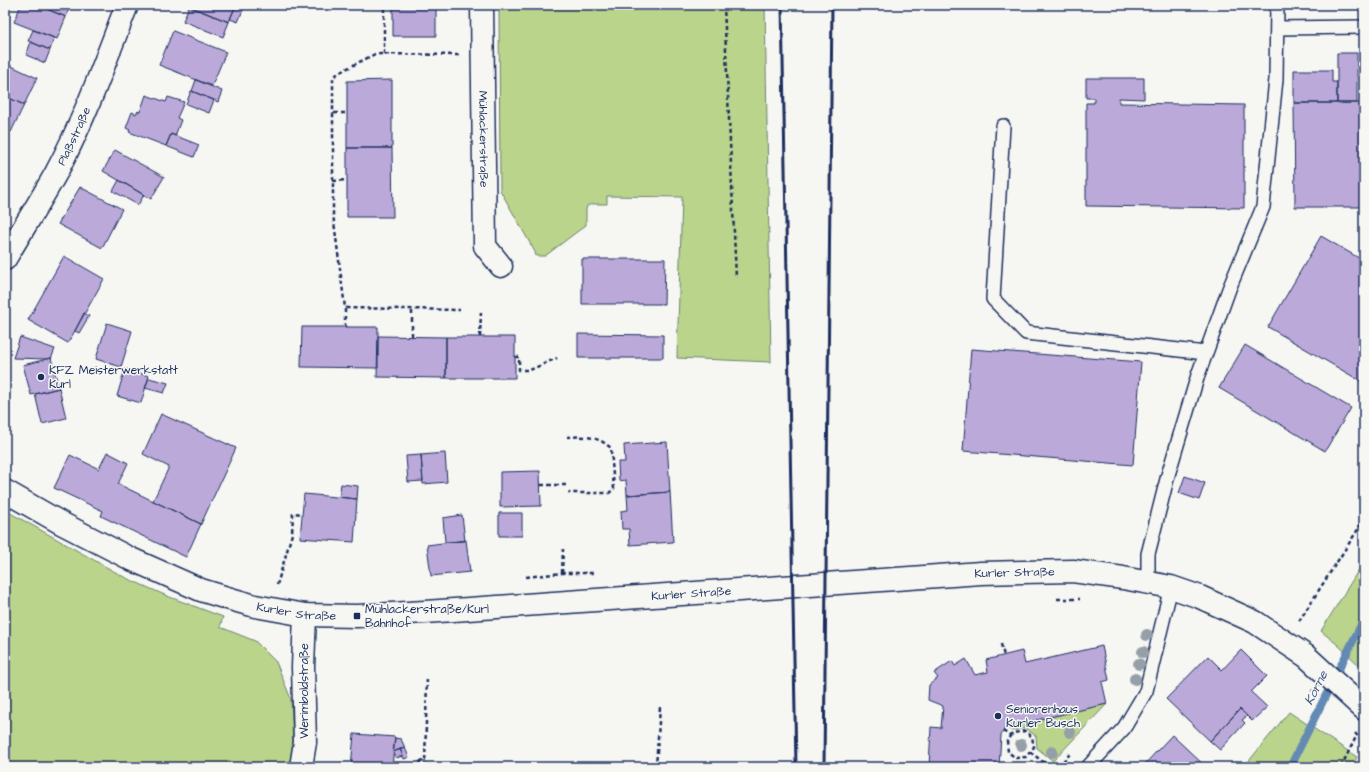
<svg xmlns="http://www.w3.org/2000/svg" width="1369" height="772" viewBox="0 0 1369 772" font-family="'Architects Daughter',sans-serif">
<rect width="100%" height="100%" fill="#f6f6f2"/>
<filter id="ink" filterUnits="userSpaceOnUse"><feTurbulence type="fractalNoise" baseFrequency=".025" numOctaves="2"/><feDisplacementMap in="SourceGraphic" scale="8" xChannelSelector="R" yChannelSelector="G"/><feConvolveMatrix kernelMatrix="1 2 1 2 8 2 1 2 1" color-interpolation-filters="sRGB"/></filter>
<g filter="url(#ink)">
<path fill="#bad48b" stroke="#6a8274" d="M 499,5 L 765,5 L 771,362 L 677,358 L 682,197 L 607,196 L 607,204 L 592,204 L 587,206 L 586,210 L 586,225 L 545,256 L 536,256 L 535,252 L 500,190 Z
M 5,510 L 124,577 L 167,596 L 223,617 L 220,627 L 255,641 L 276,662 L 291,699 L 293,745 L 289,767 L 5,767 Z
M 1364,561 L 1364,670 L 1338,645 L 1321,631 Z
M 1107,704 L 1053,761 L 1037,748 L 1036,736 L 1025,728 L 1012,731 L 1006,727 Z
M 1289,712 L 1357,757 L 1352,767 L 1244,767 Z"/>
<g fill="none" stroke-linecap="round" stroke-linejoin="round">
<path stroke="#628ab5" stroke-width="8" d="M 1290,767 L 1364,619"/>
</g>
<path fill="#bba9d9" stroke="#1b2f5e" d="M 21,5 L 37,5 L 66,17 L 57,39 L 14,22 Z
M 37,5 L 70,5 L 66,17 Z
M 185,5 L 236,5 L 229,22 Z
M 236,5 L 245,5 L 238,22 L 230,19 Z
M 393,5 L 436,5 L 436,36 L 393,36 Z
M 189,6 L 229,22 L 223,37 L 183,21 Z
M 33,30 L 54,38 L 50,50 L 28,41 Z
M 173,31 L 226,52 L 212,86 L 159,65 Z
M 31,42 L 50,50 L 45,63 L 26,55 Z
M 1337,53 L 1357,53 L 1357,103 L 1337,103 Z
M 5,63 L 37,78 L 24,105 L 5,96 Z
M 1294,70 L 1332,70 L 1332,82 L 1337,82 L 1337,103 L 1294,103 Z
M 1086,78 L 1144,78 L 1144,99 L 1119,98 L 1119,103 L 1244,105 L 1244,208 L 1086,206 L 1086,103 L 1094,103 L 1094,98 L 1086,98 Z
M 196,80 L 222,91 L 218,102 L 192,91 Z
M 392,80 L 392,148 L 347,148 L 347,81 Z
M 191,91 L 214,100 L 209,113 L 186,104 Z
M 146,95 L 166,102 L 168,97 L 184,102 L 177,118 L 181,120 L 175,136 L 171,134 L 166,146 L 129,132 L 130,130 L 126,128 L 132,112 L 136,114 L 138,111 L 140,112 Z
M 5,96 L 24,105 L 11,132 L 5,129 Z
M 1294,103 L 1364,103 L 1364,207 L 1295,207 Z
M 171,134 L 199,145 L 194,157 L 166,146 Z
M 347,148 L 392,148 L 393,217 L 347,217 Z
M 115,150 L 164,177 L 151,199 L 103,171 Z
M 119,180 L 144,195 L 138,205 L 113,191 Z
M 80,187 L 122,209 L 102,248 L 58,224 Z
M 1321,236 L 1364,261 L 1364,383 L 1268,327 Z
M 64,256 L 104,279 L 68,343 L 28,320 Z
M 582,259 L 665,259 L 664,304 L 582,304 Z
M 84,313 L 89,316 L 79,333 L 75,331 Z
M 107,323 L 132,331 L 121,367 L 96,359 Z
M 302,327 L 378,327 L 378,368 L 301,367 Z
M 578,334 L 663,335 L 663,358 L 578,358 Z
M 378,336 L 446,337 L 446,378 L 377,377 Z
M 20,337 L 55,349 L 51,359 L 51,358 L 47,359 L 13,358 Z
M 446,337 L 515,337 L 515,378 L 446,378 Z
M 1245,345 L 1351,408 L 1325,451 L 1219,388 Z
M 971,349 L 1141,362 L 1133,465 L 963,451 Z
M 51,358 L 59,388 L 31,395 L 23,365 Z
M 125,369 L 149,376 L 141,403 L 117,396 Z
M 149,378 L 168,383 L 164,393 L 145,388 Z
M 59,388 L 66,418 L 42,424 L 35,394 Z
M 161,414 L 236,448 L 201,524 L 153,501 L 169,467 L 143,454 Z
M 667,442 L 670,492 L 627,495 L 626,480 L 619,481 L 618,462 L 625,462 L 624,445 Z
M 107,452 L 128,463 L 118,484 L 201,524 L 186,557 L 101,516 L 103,511 L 54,488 L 70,455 L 99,469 Z
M 445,453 L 447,482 L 423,484 L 421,455 Z
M 421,455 L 423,481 L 408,482 L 406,456 Z
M 540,471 L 541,506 L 500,507 L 500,472 Z
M 1185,476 L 1205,483 L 1199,500 L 1179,493 Z
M 341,484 L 358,486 L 357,499 L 339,497 Z
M 670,492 L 673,542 L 630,545 L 629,529 L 622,529 L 621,511 L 628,510 L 627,495 Z
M 304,494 L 357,499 L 354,542 L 300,538 Z
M 499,513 L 522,513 L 522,536 L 499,536 Z
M 462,515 L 465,541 L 445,542 L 443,518 Z
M 466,540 L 470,572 L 431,576 L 427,545 Z
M 1102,646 L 1109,680 L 1102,682 L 1107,704 L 1006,727 L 1001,735 L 999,767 L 929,767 L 931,727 L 941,728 L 943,706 L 928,700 L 929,685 L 938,678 L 934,673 L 952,661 L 955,666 L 966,659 L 975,675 L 988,672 L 986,660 L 1022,651 L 1025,664 Z
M 1241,650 L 1267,676 L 1251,692 L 1267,707 L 1252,721 L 1240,709 L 1210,741 L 1166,699 L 1208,656 L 1222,670 Z
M 1240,709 L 1247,716 L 1242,720 L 1245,723 L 1220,750 L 1210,741 Z
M 354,734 L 395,737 L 392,767 L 351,767 Z
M 1172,735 L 1206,767 L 1142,767 Z
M 395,738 L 401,739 L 405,748 L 393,752 Z
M 405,748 L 409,757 L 404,759 L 400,749 Z
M 400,749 L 403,756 L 396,758 L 393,752 Z"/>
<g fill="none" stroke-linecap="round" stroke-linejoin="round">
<g stroke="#1b2f5e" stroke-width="16">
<path id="service" d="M 1277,28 L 1364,27
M 1003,126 L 993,299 L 1026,333 L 1206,353
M 1148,582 L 1148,554 L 1168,475 L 1198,375 L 1229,289 L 1263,207 L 1276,79 L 1277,5
M 1088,767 L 1124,728 L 1146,691 L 1171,587"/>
</g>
<g stroke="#1b2f5e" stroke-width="25">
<g id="minor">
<path id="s1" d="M 482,5 L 485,246 L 501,266"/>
<path d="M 301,767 L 305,742 L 303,667 L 305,615"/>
</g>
</g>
<g stroke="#1b2f5e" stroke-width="25">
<g id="tertiary">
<path id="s2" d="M 5,259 C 22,230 40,202 56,173 C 85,119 105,61 127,5"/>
</g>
</g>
<g stroke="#1b2f5e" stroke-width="25">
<g id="secondary">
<path id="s3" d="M 5,491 L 61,523 L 131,559 L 201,590 L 227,598 L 255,606 L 305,615 L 357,616 L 425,612 L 981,573 L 1073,571 L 1123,578 L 1171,587 L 1200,597 L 1255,622 L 1306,656 L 1364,709"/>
</g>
</g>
<path stroke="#1b2f5e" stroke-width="2.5" stroke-dasharray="4 3" stroke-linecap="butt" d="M 724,5 L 736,278
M 384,54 L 384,5
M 459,55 L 375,54 L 338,73 L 333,78 L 333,214 L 345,308 L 460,310
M 334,113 L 347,113
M 333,181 L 347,180
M 345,327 L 345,308
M 412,336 L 412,309
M 480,337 L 481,311
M 515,357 L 519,357 L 519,370 L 530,370 L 557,358
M 567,437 C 584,436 598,436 611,448 L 614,489 L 609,493 L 568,493
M 541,485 L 568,485
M 562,573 L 563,549
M 526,577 L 562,573 L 595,573
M 277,585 L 292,534 L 293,513 L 302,514
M 1057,599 L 1080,599
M 1299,621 L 1364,520
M 1001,644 L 1004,656
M 1003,731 L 1010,736 L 1007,741 L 1008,752 L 1016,758 L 1026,757 L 1034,747 L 1032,737 L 1025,731 L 1014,733 L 1010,736
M 1355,733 L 1364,743
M 1030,752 L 1050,767
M 414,767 L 425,758
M 425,767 L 427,676
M 656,767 L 660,707
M 1058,767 L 1070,754
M 1341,767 L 1357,735"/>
<use href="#service" stroke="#f6f6f2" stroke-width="13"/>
<use href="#minor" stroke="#f6f6f2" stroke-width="22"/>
<use href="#tertiary" stroke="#f6f6f2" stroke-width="22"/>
<use href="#secondary" stroke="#f6f6f2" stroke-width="22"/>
<path stroke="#1b2f5e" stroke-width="3" d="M 782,5 L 796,767
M 824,767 L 832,5"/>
</g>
<g fill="#949fa7">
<circle cx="1147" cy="635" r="6"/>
<circle cx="1143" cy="652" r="6"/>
<circle cx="1139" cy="664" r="6"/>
<circle cx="1135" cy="679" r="6"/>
<circle cx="1070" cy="732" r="6"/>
<circle cx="1021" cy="745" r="6"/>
<circle cx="1052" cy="752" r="6"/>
</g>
</g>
<g fill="#1b2f5e" stroke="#f6f6f2" stroke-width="1.5">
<circle cx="41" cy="377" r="4"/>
<rect x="353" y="612" width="8" height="8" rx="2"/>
<circle cx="998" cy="716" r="4"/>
</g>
<g text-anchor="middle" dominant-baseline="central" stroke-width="3" stroke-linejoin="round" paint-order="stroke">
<g font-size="12" fill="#1b2f5e" stroke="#f6f6f2">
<text stroke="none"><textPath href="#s2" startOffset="141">Plaßstraße</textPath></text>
<text stroke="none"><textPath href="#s1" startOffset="134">Mühlackerstraße</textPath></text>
<text stroke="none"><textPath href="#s3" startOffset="1038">Kurler Straße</textPath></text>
<text stroke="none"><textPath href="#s3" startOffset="714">Kurler Straße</textPath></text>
<text stroke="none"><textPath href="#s3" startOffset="318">Kurler Straße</textPath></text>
<text transform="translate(304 691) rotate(-90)">Werimboldstraße</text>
</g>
<g font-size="12" fill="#1b2f5e" stroke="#f6f6f2" text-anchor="start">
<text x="49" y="370">KFZ Meisterwerkstatt<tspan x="49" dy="14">Kurl</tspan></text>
<text x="365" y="609">Mühlackerstraße/Kurl<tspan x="365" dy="14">Bahnhof</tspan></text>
<text x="1006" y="709">Seniorenhaus<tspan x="1006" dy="14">Kurler Busch</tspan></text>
</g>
<g font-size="13" font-style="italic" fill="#395582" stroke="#f6f6f2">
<text transform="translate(1316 688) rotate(-63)">Körne</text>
</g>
</g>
<rect width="1369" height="772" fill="none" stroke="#f6f6f2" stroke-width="20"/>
<rect x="10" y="10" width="1349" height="752" fill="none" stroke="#1b2f5e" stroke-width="1.5" filter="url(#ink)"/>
</svg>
